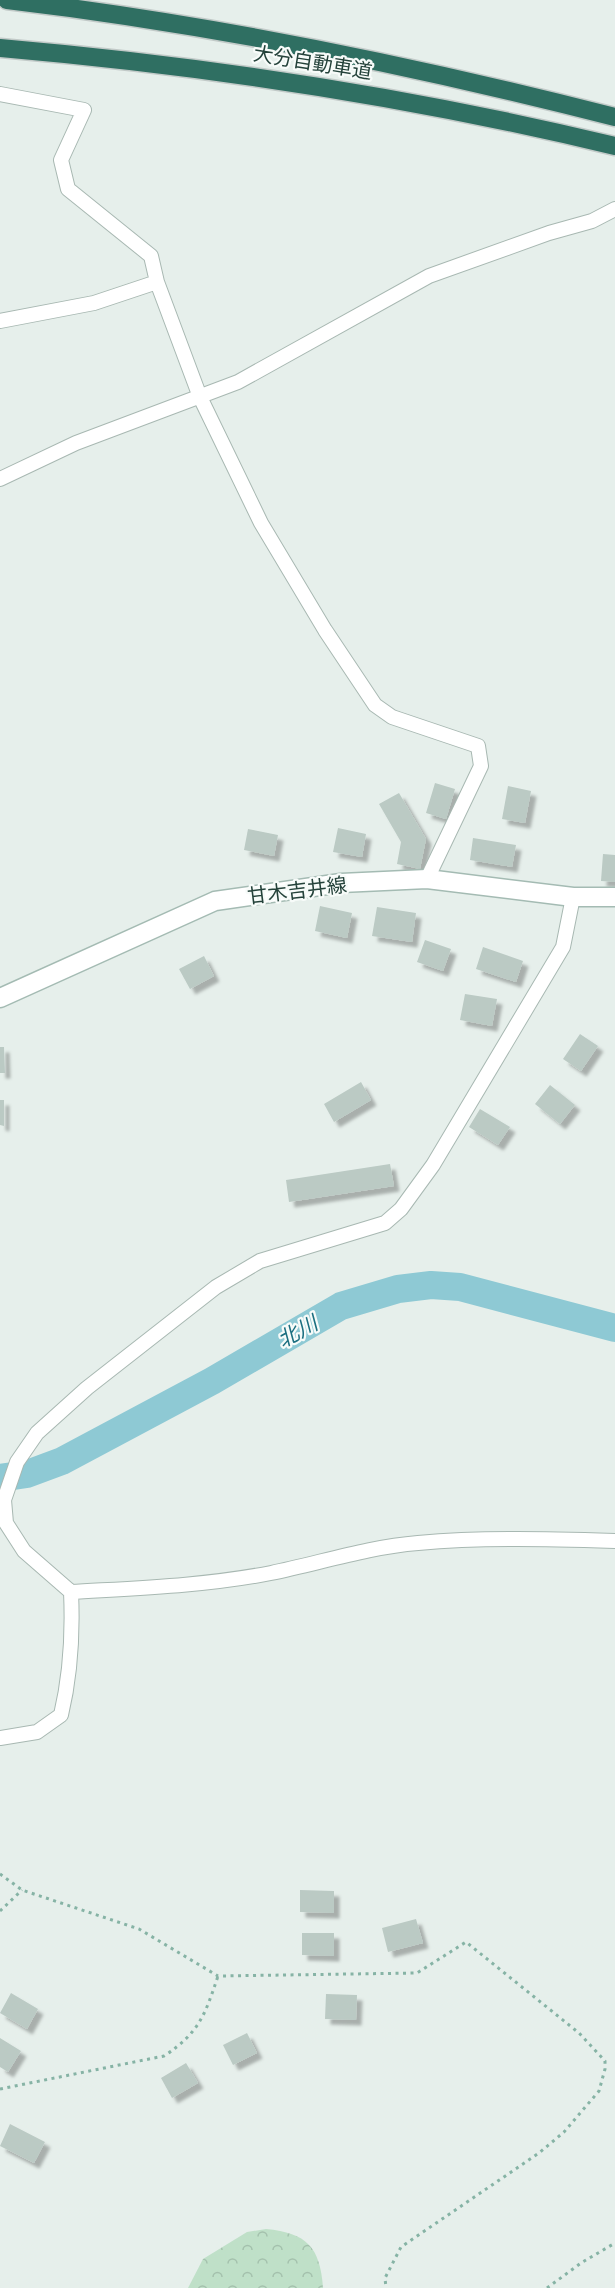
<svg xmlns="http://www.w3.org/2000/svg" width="615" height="2288" viewBox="0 0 615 2288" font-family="'Noto Sans','Noto Sans JP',sans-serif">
<defs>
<pattern id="forest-crowns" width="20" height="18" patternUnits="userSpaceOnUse" patternTransform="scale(1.5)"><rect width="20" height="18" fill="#bfe0c8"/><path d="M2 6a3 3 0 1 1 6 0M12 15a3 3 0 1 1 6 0" fill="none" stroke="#a4c1ad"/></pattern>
<filter id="shadow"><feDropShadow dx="5.5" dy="5.5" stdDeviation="1.5" flood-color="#0004"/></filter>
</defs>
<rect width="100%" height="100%" fill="#e6efeb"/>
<path fill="url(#forest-crowns)" d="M 266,2229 C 307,2233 320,2247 323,2288 L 188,2288 L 203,2259 L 247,2232 Z"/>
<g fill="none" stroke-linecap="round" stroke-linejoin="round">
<path stroke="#8ec9d4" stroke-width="28" d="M 0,1478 L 27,1474 L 62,1461 L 212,1381 L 341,1306 L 398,1289 L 431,1285 L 460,1287 L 615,1328"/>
</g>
<path fill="#bbcac4" filter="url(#shadow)" d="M 435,783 L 455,789 L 446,819 L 426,813 Z
M 508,786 L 531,791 L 525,823 L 502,819 Z
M 399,793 L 426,839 L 420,869 L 397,864 L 401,842 L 379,804 Z
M 338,828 L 366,834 L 362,857 L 333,852 Z
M 248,829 L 278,835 L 274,856 L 244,850 Z
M 473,838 L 516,845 L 512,867 L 470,860 Z
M 603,854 L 615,855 L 615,882 L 601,881 Z
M 320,906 L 352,913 L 347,938 L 315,931 Z
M 377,907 L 416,913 L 412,942 L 372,936 Z
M 425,940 L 451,949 L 443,971 L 417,962 Z
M 483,947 L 523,961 L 516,982 L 476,969 Z
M 204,956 L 214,976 L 190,989 L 179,969 Z
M 465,994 L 497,999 L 492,1026 L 460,1020 Z
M 580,1034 L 598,1046 L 581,1071 L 563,1059 Z
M 0,1047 L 4,1047 L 5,1073 L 0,1073 Z
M 361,1082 L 371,1100 L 334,1122 L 324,1104 Z
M 550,1085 L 575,1105 L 560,1124 L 535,1104 Z
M 0,1100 L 4,1100 L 4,1126 L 0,1125 Z
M 480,1109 L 510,1127 L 498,1145 L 469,1127 Z
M 390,1164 L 394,1186 L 289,1202 L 286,1180 Z
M 300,1890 L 334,1891 L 334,1913 L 300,1912 Z
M 416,1919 L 423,1943 L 388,1952 L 382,1928 Z
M 302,1933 L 334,1933 L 334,1956 L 302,1955 Z
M 11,1993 L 38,2009 L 27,2029 L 0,2013 Z
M 326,1994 L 357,1995 L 356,2020 L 325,2019 Z
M 247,2033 L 257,2053 L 233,2065 L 223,2045 Z
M 0,2038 L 21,2051 L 8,2072 L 0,2067 Z
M 186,2063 L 198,2083 L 172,2098 L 161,2078 Z
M 10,2124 L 45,2142 L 34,2163 L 0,2146 Z"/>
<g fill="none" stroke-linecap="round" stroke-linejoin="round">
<g stroke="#a8b8b2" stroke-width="16">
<path id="street" d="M 0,94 L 84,110 L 61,160 L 68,189 L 151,256 L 157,282 L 200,397 L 261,523 L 325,630 L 375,705 L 392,717 L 478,746 L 481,766 L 427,879
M 0,321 L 94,303 L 157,282
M 0,479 L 76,443 L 238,382 L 429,276 L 549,233 L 592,221 L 615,209
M 573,897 L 563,947 L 433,1165 L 401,1209 L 385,1223 L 260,1261 L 216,1287 L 87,1388 L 37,1433 L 17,1462 L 4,1500 L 6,1523 L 24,1551 L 71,1592 C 138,1588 204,1586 271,1573 C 320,1563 368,1547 418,1543 C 484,1537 550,1539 615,1541
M 0,1738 L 37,1732 L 61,1715 C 71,1673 73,1635 71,1592"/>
</g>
<g stroke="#a4bbb3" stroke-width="21">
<path id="secondary" d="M 0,998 L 215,901 L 341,883 L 427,879 L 573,897 L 615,897"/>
</g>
<g stroke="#c2cac8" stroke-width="21">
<path id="highway" d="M 7,0 C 212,24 415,66 615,117
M 0,48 C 208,66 412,97 615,146"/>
</g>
<path stroke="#86b3a5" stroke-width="3" stroke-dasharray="3 4.5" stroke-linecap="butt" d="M 0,1874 L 22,1890 L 139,1929 L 218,1976 L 417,1973 L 466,1942 L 579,2033 L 605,2061 L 605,2069 L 599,2091 L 564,2132 L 539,2153 L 401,2247 L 385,2278 L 386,2288
M 0,1911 L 22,1890
M 0,2089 L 164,2056 C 199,2033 205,2015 218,1976
M 547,2288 L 581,2263 L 615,2243"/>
<use href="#street" stroke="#fff" stroke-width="14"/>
<use href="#secondary" stroke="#fff" stroke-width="18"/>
<use href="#highway" stroke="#2f6f62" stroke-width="18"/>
</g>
<g text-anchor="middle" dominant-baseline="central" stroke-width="4.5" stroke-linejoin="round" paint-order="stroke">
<g font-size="20" fill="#24423a" stroke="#f7fbf9">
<text transform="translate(313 62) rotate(9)">大分自動車道</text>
<text transform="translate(297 890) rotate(-7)">甘木吉井線</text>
</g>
<g font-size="21" font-style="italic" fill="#1c6f80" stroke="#f7fbf9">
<text transform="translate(297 1331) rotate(-29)">北川</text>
</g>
</g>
</svg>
